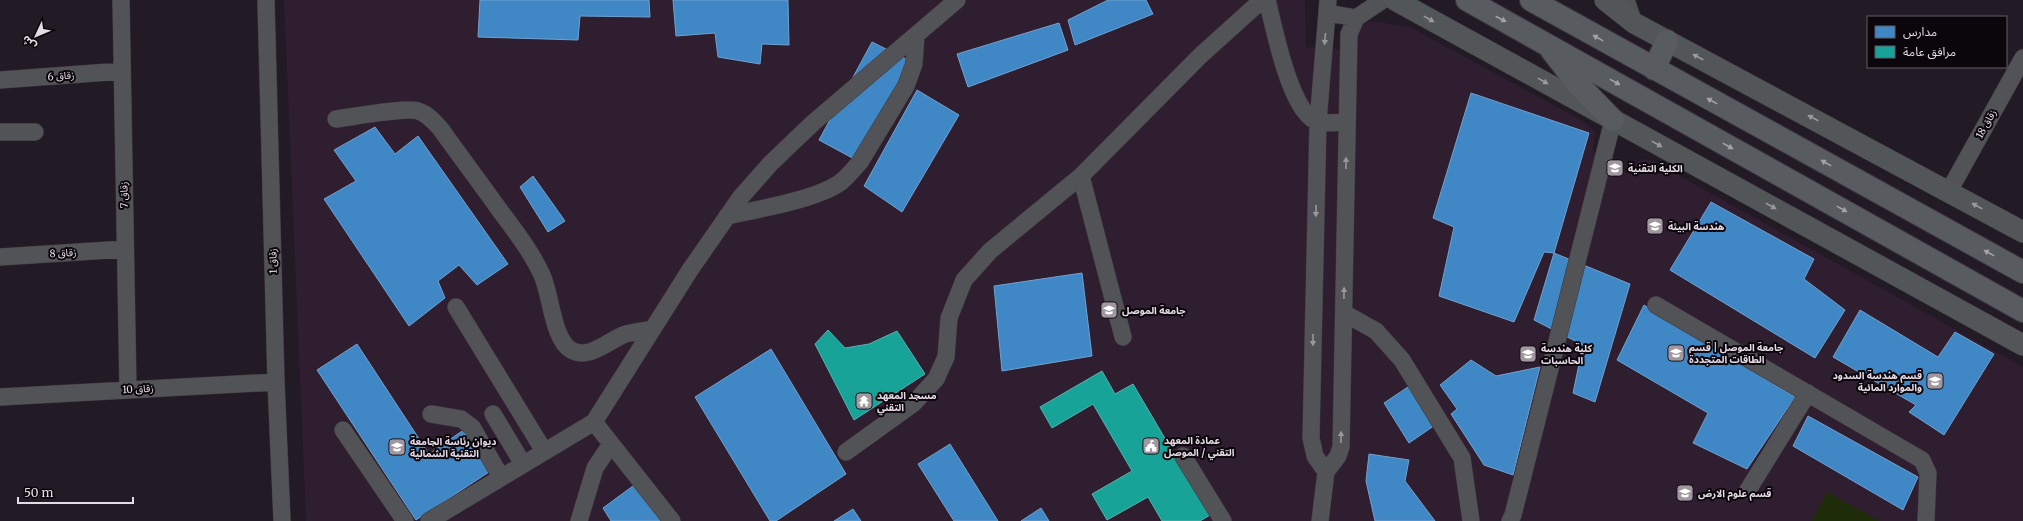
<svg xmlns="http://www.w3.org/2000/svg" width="2023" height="521" viewBox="0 0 2023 521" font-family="Merriweather,'Noto Sans Arabic',serif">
<rect width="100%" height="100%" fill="#221a24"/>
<path fill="#2f1d30" d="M 284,0 L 1305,0 L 1306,47 L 1352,50 L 1355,23 L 1374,21 L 1410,27 L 1583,121 L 1595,132 L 1593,151 L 1627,173 L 1641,159 L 1651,160 L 2023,367 L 2023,521 L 306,521 Z"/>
<path fill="#1f2c09" d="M 1827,492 L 1880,521 L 1811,521 Z"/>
<path fill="#3f88c5" stroke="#71a1cf" d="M 480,0 L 649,0 L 650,17 L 580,16 L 578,40 L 478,37 Z
M 673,0 L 788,0 L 789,45 L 762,44 L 760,64 L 718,57 L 715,33 L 676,36 Z
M 1108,0 L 1146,0 L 1153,14 L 1075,45 L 1068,20 Z
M 1059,23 L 1068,50 L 968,87 L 957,54 Z
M 872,42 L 910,61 L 856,160 L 819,140 Z
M 917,90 L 959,115 L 902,212 L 864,186 Z
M 1471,93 L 1589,133 L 1554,253 L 1544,252 L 1514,322 L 1439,296 L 1454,227 L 1433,218 Z
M 375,127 L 395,154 L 418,136 L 508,264 L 477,285 L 459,265 L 438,281 L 445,298 L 409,326 L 324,199 L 356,181 L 334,150 Z
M 533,176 L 565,221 L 548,232 L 520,187 Z
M 1711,202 L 1814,259 L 1804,279 L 1845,310 L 1815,358 L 1670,270 Z
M 1554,253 L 1630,284 L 1595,402 L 1573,393 L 1583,345 L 1534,320 Z
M 1082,273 L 1092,356 L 1002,371 L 994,286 Z
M 1644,305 L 1795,397 L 1747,469 L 1693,443 L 1708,413 L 1617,360 Z
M 1860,310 L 1938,357 L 1955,332 L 1994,354 L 1944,435 L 1909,412 L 1916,405 L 1833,357 Z
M 357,344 L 429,454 L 465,429 L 492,470 L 416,520 L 317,370 Z
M 771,349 L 846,474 L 776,521 L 770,521 L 695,397 Z
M 1471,360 L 1496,376 L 1540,367 L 1513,475 L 1484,465 L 1451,414 L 1457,409 L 1440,385 Z
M 1414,383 L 1441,421 L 1409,443 L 1384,403 Z
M 1808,416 L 1918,477 L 1903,510 L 1793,446 Z
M 950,444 L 998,521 L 954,521 L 918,464 Z
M 1369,454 L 1409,460 L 1405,481 L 1435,521 L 1375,521 L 1366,481 Z
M 637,483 L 666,521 L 611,521 L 603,508 Z
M 1041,508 L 1049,521 L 1021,521 Z
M 853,509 L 861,521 L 834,521 Z"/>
<path fill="#17a398" stroke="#55b4af" d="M 828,330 L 845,348 L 869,344 L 897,331 L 925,374 L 854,420 L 815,344 Z
M 1102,371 L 1115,394 L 1133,384 L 1210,515 L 1200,521 L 1162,521 L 1148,497 L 1107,520 L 1092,494 L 1132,471 L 1093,404 L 1052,428 L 1040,407 Z"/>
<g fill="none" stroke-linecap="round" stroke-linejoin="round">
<g stroke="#3c363e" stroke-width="18">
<path id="minor" d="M 121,0 L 128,390
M 266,0 L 276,382 L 282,521
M 1267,0 C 1274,26 1290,114 1318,122 C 1326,124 1337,122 1346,122
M 1626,0 L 1634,23
M 1328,13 L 1356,18
M 0,80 L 122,71
M 336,119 C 352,117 406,107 418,111 C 428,114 433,121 440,128 C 460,156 481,184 501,212 C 516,232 532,253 542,275 C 551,295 553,340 571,350 C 588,360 607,342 623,335 C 632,332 644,331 653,329
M 0,132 L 35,132
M 1081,176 L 1123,337
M 1949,191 L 2023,58
M 727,216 C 758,209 816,200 841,182 C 848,176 854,169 860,162 L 906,86 L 914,64 L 916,35
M 0,257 L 125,249
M 1656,305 L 1922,460 L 1928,473 L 1926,521
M 456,307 L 544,451
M 1344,313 L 1376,331 L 1402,360 L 1462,458 L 1471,521
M 0,397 L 276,382
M 431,414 L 461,419 L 472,427 L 501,477
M 493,414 L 523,464
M 594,422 L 672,521
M 343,430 L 405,521
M 846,452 L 914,403 L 936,379 L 946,357 L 949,318 L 964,280 L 990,251 L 1081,176 L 1200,56 L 1262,0
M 1183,456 L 1223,521
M 1326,472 L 1315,456 L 1311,438 L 1318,122 L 1328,0
M 1748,490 L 1808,393
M 429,521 L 594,422 L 690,270 L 740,198 L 771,163 L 814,122 L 957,0
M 579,521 L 595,468 L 611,444
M 1320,521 L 1326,472 L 1338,456 L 1341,447 L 1349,34 L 1356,18 L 1383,0
M 1510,521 L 1513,515 L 1613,120"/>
</g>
<g stroke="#3c363e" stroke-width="22">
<path id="major" d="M 1395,0 L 2023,345
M 1605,0 L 1634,23 L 2023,232"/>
</g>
<g stroke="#3c363e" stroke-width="24">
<path id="highway" d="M 1467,0 L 2023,311
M 1531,0 L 2023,272
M 1552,51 L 1577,83 L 1613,120
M 1654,69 L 1667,41"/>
</g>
<use href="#minor" stroke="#525356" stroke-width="17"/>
<use href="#major" stroke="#525659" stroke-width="21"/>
<use href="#highway" stroke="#585b60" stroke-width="22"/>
</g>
<defs><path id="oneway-solid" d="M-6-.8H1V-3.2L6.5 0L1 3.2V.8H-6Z"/></defs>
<g fill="#9c989f">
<use href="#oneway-solid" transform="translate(1429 19) rotate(29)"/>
<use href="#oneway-solid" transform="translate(1698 57) rotate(-152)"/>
<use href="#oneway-solid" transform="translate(1543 81) rotate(29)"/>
<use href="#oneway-solid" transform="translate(1813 118) rotate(-152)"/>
<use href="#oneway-solid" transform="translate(1657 144) rotate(29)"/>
<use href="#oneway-solid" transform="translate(1771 206) rotate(29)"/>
<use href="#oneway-solid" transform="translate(1977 206) rotate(-151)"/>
</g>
<g fill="#a6a1a9">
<use href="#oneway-solid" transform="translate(1501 19) rotate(28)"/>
<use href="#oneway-solid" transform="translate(1598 38) rotate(-151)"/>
<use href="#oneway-solid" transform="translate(1615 82) rotate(29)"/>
<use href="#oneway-solid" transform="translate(1712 101) rotate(-151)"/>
<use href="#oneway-solid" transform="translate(1728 146) rotate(29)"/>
<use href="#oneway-solid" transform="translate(1826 163) rotate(-151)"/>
<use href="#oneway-solid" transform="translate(1842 209) rotate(29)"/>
<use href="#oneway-solid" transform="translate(1989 253) rotate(-151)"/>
</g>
<g fill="#9c969e">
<use href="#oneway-solid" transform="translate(1325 39) rotate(95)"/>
<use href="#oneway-solid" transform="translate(1346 163) rotate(-89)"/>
<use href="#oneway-solid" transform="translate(1316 211) rotate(91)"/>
<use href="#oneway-solid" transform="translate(1344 293) rotate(-89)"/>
<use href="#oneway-solid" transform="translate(1313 340) rotate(91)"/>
<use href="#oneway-solid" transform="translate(1341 437) rotate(-89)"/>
</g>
<defs>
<g id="university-square" transform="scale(0.9)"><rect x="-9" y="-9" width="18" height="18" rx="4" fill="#a197a1" stroke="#0b060c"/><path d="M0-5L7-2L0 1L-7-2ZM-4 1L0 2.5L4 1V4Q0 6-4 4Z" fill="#fff"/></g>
<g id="school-square" transform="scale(0.9)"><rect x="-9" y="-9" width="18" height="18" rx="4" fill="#a197a1" stroke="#0b060c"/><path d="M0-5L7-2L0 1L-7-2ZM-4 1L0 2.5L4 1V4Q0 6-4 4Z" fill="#fff"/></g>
<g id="temple-square" transform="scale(0.9)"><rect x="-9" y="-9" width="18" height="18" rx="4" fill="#a197a1" stroke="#0b060c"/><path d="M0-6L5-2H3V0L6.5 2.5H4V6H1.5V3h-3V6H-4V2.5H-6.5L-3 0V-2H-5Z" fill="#fff"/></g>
<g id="civic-square" transform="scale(0.9)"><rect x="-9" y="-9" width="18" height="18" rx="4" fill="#a197a1" stroke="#0b060c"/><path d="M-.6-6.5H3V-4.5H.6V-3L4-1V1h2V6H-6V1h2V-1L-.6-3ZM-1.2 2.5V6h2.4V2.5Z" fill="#fff"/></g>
</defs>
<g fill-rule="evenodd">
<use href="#university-square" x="1615" y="168"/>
<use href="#university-square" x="1655" y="226"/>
<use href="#university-square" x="1109" y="310"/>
<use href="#university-square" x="1676" y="353"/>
<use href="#school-square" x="1528" y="354"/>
<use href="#university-square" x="1935" y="381"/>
<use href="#temple-square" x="864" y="401"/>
<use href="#civic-square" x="1151" y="446"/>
<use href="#school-square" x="397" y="447"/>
<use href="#university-square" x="1685" y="493"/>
</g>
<g text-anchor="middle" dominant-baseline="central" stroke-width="4" stroke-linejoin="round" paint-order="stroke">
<g font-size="10" fill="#e5dae5" stroke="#0b060c">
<text transform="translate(61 76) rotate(-4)">زقاق 6</text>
<text transform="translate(1986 124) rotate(-61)">زقاق 18</text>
<text transform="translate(124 195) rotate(-91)">زقاق 7</text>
<text transform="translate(63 253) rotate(-3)">زقاق 8</text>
<text transform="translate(273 261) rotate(-91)">زقاق 1</text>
<text transform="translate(138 389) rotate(-3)">زقاق 10</text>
</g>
<g font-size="10" font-weight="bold" fill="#e5dae5" stroke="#0b060c" text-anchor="start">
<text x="1628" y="168">الكلية التقنية</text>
<text x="1668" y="226">هندسة البيئة</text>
<text x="1122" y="310">جامعة الموصل</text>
<text x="1689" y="347">جامعة الموصل | قسم<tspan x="1689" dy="12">الطاقات المتجددة</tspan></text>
<text x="1541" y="348">كلية هندسة<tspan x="1541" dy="12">الحاسبات</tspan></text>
<text x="1922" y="375" text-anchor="end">قسم هندسة السدود<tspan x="1922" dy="12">والموارد المائية</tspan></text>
<text x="877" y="395">مسجد المعهد<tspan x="877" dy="12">التقني</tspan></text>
<text x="1164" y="440">عمادة المعهد<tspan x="1164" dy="12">التقني / الموصل</tspan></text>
<text x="410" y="441">ديوان رئاسة الجامعة<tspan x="410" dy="12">التقنية الشمالية</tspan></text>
<text x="1698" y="493">قسم علوم الارض</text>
</g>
</g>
<rect x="1867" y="16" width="140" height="52" fill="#0b060c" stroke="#625b63"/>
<rect x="1875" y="26" width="20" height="12" fill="#3f88c5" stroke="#625b63"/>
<text x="1903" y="36" font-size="12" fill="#e5dae5">مدارس</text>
<rect x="1875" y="46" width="20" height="12" fill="#17a398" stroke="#625b63"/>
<text x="1903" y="56" font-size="12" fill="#e5dae5">مرافق عامة</text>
<g transform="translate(36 36) rotate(226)" stroke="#0b060c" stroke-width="3" paint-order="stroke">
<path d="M0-3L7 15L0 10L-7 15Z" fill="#e5dae5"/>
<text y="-6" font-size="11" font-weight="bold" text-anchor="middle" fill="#e5dae5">ش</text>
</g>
<path d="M18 497v6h115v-6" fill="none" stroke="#e5dae5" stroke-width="2"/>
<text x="24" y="497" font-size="12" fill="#e5dae5" stroke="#0b060c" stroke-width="3" paint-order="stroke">50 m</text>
</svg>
